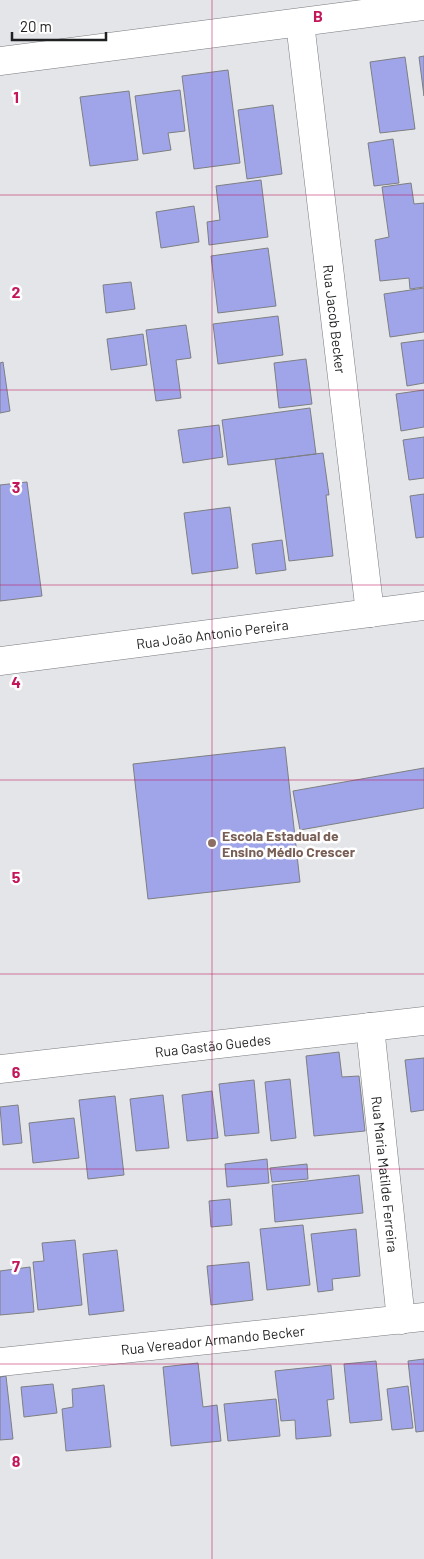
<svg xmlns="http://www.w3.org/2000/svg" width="424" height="1559" viewBox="0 0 424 1559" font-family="Barlow,sans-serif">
<rect width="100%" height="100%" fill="#e3e5e9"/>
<path fill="#a0a5ea" stroke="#7e7f82" d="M 424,56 L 424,96 L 419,57 Z
M 405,57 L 415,129 L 380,133 L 370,62 Z
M 228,70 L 240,163 L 194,169 L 182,76 Z
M 180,90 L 185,131 L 168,133 L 171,150 L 143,154 L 135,96 Z
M 129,91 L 138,160 L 90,166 L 80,97 Z
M 273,105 L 282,174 L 247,179 L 238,110 Z
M 393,139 L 399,183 L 374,186 L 368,143 Z
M 261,180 L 268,237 L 209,245 L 207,222 L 220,220 L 216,186 Z
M 411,183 L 414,204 L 424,203 L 424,287 L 410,289 L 409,278 L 380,281 L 375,240 L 389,237 L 382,187 Z
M 194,206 L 199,242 L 161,248 L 156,212 Z
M 268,248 L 276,306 L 218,313 L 211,256 Z
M 131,282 L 135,309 L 106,313 L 103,285 Z
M 424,288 L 424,332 L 390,337 L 384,294 Z
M 278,316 L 283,355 L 218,364 L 213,324 Z
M 186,325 L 191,358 L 176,360 L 181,398 L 156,401 L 146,330 Z
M 143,334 L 147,365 L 111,370 L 107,339 Z
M 424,340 L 424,383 L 407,386 L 401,343 Z
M 306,359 L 312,404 L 279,408 L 274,363 Z
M 3,362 L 10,411 L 0,413 L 0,363 Z
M 424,390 L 424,427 L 401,431 L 396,394 Z
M 310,408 L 316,454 L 228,465 L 222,420 Z
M 219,425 L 223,457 L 183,463 L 178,430 Z
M 424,437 L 424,478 L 409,480 L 403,440 Z
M 323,453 L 329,495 L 326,495 L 333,556 L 289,561 L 275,459 Z
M 27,482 L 42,596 L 0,601 L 0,485 Z
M 424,494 L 424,537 L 416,538 L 410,496 Z
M 230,507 L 238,568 L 192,574 L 184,513 Z
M 282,540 L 286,570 L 256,574 L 252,544 Z
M 285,747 L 300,882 L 148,899 L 133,764 Z
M 424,768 L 424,808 L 300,830 L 293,791 Z
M 339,1052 L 342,1077 L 359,1076 L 365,1131 L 314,1136 L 306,1056 Z
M 424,1058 L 424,1110 L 411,1112 L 405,1060 Z
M 290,1079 L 296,1138 L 271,1141 L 265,1082 Z
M 254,1080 L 259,1133 L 225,1136 L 219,1084 Z
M 212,1091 L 218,1138 L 187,1141 L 182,1095 Z
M 163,1095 L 169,1148 L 136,1151 L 130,1099 Z
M 115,1096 L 124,1175 L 88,1179 L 79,1100 Z
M 18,1105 L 22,1143 L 3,1145 L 0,1107 Z
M 74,1118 L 79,1158 L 33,1163 L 29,1123 Z
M 267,1159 L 269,1183 L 227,1187 L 225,1164 Z
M 307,1164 L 308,1179 L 272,1182 L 270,1168 Z
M 359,1175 L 363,1213 L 275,1222 L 272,1185 Z
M 230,1199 L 232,1225 L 211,1227 L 209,1201 Z
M 303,1225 L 310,1285 L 267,1290 L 260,1229 Z
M 356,1229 L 360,1276 L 332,1279 L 333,1290 L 318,1292 L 311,1234 Z
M 75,1240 L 82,1305 L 38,1310 L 33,1262 L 44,1261 L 42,1243 Z
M 117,1250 L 124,1311 L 89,1315 L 83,1254 Z
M 249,1262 L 253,1300 L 211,1305 L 207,1266 Z
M 30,1267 L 34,1312 L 0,1315 L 0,1271 Z
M 424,1359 L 424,1431 L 416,1432 L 408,1361 Z
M 376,1361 L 382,1420 L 350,1423 L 344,1364 Z
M 198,1363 L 203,1407 L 217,1405 L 221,1441 L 171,1446 L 163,1367 Z
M 331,1365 L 334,1399 L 327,1400 L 331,1436 L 296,1439 L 295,1420 L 281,1421 L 275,1371 Z
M 6,1376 L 13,1439 L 0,1440 L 0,1377 Z
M 53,1384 L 57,1413 L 24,1417 L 21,1387 Z
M 104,1385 L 111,1447 L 66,1451 L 62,1409 L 73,1407 L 72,1389 Z
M 408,1386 L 413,1428 L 392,1430 L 387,1389 Z
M 276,1399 L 280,1436 L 228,1441 L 224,1404 Z"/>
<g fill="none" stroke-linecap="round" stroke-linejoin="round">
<g stroke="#797b7f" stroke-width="29">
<g id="minor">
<path id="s1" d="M 300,23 L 370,613"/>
<path d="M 0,61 L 424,6"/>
<path id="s2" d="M 0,661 L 424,606"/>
<path id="s3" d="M 370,1027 L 401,1320"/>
<path id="s4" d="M 0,1069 L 424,1021"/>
<path id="s5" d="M 0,1362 L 424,1317"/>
</g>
</g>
<use href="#minor" stroke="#fff" stroke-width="28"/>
</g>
<path fill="none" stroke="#c2185b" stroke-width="1" stroke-opacity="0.55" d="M 212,0 L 212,1559M 0,195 L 424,195M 0,390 L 424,390M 0,585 L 424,585M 0,780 L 424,780M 0,974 L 424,974M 0,1169 L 424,1169M 0,1364 L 424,1364"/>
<circle fill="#8d6e63" stroke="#fff" stroke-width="2" cx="212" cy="843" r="5"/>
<g text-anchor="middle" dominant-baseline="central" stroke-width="5" stroke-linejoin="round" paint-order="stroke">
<g font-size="14" fill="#1f2021" stroke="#fff">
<text stroke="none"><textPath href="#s1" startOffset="298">Rua Jacob Becker</textPath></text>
<text stroke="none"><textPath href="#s2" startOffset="214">Rua João Antonio Pereira</textPath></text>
<text stroke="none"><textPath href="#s4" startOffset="214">Rua Gastão Guedes</textPath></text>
<text stroke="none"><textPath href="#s3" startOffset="148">Rua Maria Matilde Ferreira</textPath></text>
<text stroke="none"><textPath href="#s5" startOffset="214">Rua Vereador Armando Becker</textPath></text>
</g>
<g font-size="14" font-weight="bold" fill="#785e54" stroke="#fff" text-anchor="start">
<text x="222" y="835">Escola Estadual de<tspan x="222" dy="16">Ensino Médio Crescer</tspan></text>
</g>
</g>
<g font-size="16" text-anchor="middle" font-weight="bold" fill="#c2185b" stroke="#fff" stroke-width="5" stroke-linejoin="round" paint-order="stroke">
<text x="318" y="22">B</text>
<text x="16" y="103">1</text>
<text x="16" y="298">2</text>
<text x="16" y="493">3</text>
<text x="16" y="688">4</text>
<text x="16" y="883">5</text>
<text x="16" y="1078">6</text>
<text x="16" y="1272">7</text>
<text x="16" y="1467">8</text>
</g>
<path d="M12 32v8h94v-8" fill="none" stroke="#1f2021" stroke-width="2.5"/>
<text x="20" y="32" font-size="15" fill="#1f2021" stroke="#ffffff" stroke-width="4" paint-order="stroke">20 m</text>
</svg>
